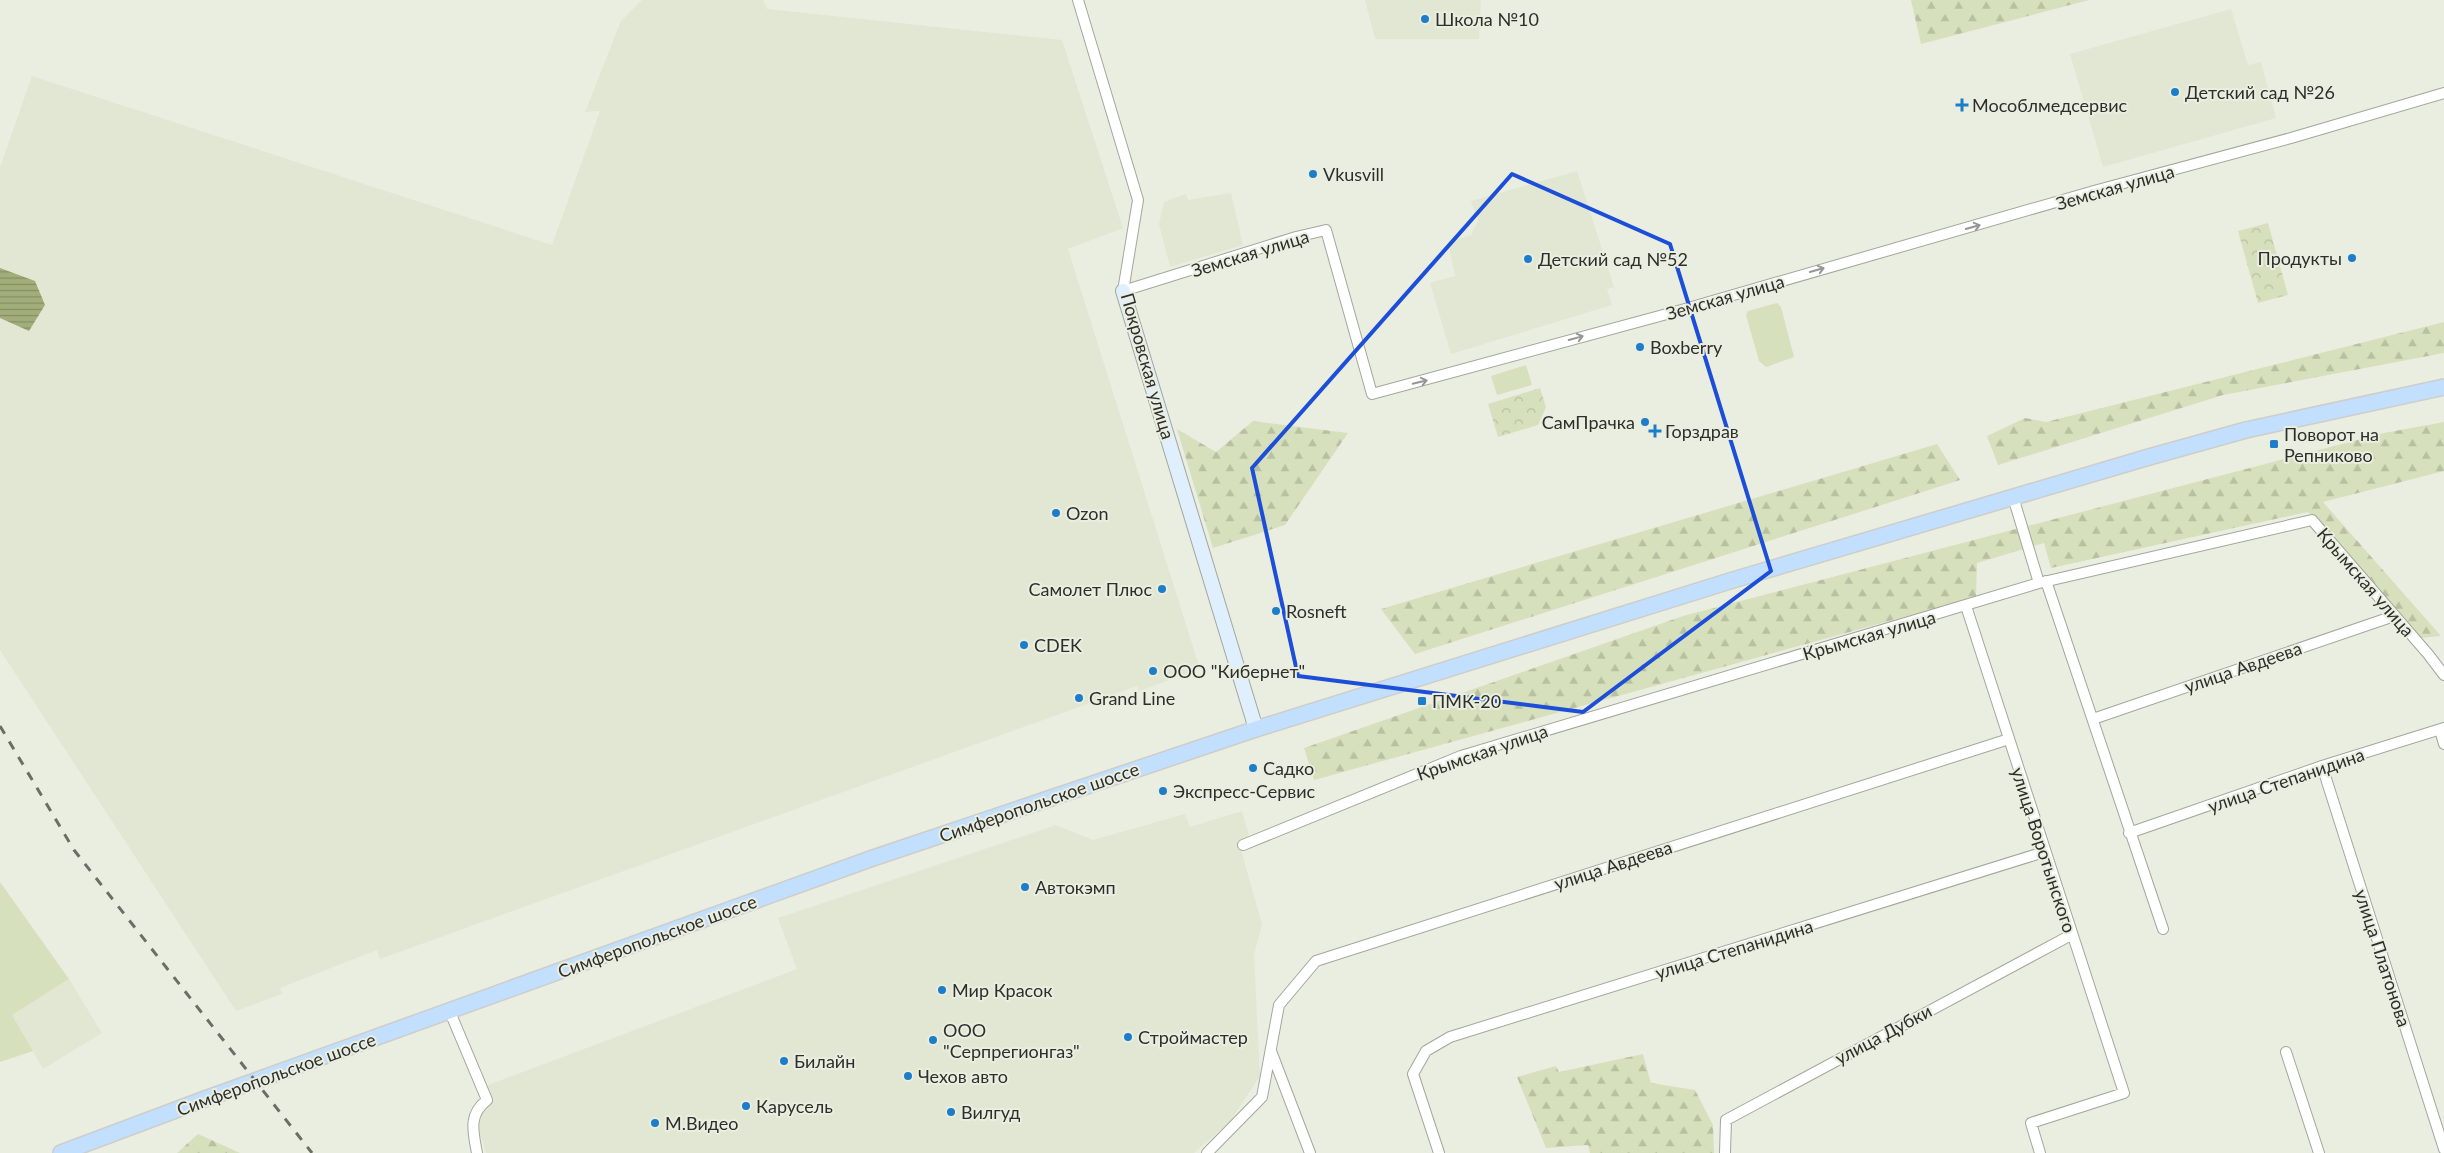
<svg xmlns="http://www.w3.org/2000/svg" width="2444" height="1153" viewBox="0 0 2444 1153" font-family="Lato,sans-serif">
<defs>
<pattern id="forest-firs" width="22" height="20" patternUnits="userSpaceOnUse" patternTransform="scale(1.25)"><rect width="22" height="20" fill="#d6e0bc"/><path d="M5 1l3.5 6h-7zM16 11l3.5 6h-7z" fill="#b8c0a2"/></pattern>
<pattern id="park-crowns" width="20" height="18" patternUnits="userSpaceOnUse" patternTransform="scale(1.25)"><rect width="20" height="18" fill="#d6e0bc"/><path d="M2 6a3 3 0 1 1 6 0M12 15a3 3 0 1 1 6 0" fill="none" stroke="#b8c0a2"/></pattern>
<pattern id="water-rules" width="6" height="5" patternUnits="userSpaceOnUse" patternTransform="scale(1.25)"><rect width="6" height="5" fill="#a2ae7a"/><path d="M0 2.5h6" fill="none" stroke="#848e64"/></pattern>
</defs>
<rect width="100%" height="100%" fill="#eaeee1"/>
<path fill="#e1e7d2" d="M 642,0 L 763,0 L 767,9 L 1062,40 L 1123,228 L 1068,249 L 1200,669 L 1139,691 L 1137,686 L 380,959 L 377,950 L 280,988 L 282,994 L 236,1011 L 0,650 L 0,167 L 32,76 L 552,245 L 600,111 L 585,112 L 621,21 Z
M 1365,0 L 1481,0 L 1479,39 L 1375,39 Z
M 2231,9 L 2248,65 L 2261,62 L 2276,118 L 2103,167 L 2070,54 Z
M 1577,171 L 1614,287 L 1607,289 L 1612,305 L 1451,354 L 1430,283 L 1455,276 L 1448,242 L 1471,235 L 1478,221 L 1471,201 Z
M 1231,193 L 1243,245 L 1170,267 L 1159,224 L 1164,202 L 1186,194 L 1188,200 Z
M 1242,811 L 1249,835 L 1239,843 L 1262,924 L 1254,955 L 1260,1076 L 1231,1120 L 1194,1153 L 486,1153 L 475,1117 L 488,1085 L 797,969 L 778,918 L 1056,825 L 1093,840 L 1185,814 L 1190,827 Z
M 69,979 L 102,1033 L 43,1069 L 12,1015 Z"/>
<path fill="url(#forest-firs)" d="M 1911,0 L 2089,0 L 1921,44 Z
M 2444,322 L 2444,353 L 2223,395 L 1998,465 L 1987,436 L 2025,418 L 2046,422 Z
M 1253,421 L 1348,433 L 1285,525 L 1213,548 L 1177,429 L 1216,452 Z
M 2444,422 L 2444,471 L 2323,502 L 2441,636 L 2421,638 L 2308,512 L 2051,568 L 2044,543 L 1977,563 L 1976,597 L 1314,780 L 1304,748 L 1683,616 L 2384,433 Z
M 1937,444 L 1960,480 L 1415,654 L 1381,609 Z
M 1643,1054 L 1651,1083 L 1695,1090 L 1713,1125 L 1714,1153 L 1590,1153 L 1588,1145 L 1546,1148 L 1517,1077 L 1556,1066 L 1559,1072 Z
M 198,1134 L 240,1153 L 177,1153 Z"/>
<path fill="url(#park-crowns)" d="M 2268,223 L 2288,295 L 2258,303 L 2238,231 Z
M 1540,388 L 1546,407 L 1538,425 L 1498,437 L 1488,404 Z"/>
<path fill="#d6e0bc" d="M 1777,303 L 1781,307 L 1794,357 L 1766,367 L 1759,361 L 1746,315 L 1748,311 Z
M 1526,365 L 1532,385 L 1497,395 L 1491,376 Z
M 0,882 L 69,979 L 12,1015 L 33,1051 L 0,1062 Z"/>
<path fill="url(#water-rules)" d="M 0,268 L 35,281 L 45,305 L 29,331 L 0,318 Z"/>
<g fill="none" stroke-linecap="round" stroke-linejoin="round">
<g stroke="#a3a79b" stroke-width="12">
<path id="street" d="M 1078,0 L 1138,200 L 1123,291 L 1296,237 L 1326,230 L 1372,394 L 1678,311 L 2094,191 L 2291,138 L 2444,93
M 2013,497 L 2039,583
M 2046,581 L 2163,929
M 1966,606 L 2124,1093 L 2031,1123 L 2040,1153
M 2093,719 L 2394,616
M 2440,730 L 2444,744
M 2322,766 L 2444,1149
M 2129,833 L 2322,766 L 2444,728
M 1243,845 L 1461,756 L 2039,583 L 2312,520 L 2428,654 L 2444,675
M 450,1012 L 487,1100 C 468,1115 473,1131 477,1153
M 1271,1051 L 1310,1153
M 2286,1052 L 2319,1153
M 1207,1153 L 1262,1097 L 1279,1005 L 1316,961 L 2009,739
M 1439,1153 L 1413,1074 L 1426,1051 L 1450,1037 L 2044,852
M 1725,1153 L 1726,1120 L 2071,935"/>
</g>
<g stroke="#a3a79b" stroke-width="16">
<path id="secondary" d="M 1123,291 L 1256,729"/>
</g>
<g stroke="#cdcdcc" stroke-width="18">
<path id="primary" d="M 61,1153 L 205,1099 L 873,858 L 1256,729 L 1733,580 L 2149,457 L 2246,430 L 2444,387"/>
</g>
<use href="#street" stroke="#fff" stroke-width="10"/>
<use href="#secondary" stroke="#e0effe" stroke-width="14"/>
<use href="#primary" stroke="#c2e0fd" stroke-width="15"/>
<path stroke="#6c6e66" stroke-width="3" stroke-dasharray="9 9" stroke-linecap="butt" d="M 0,726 L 74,850 L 312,1153"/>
</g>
<defs><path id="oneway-shaft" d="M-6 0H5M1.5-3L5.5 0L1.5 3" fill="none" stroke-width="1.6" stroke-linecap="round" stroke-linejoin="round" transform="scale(1.25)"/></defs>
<g stroke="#969794">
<use href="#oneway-shaft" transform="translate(1973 227) rotate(-16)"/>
<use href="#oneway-shaft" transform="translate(1817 270) rotate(-16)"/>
<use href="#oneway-shaft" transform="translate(1576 338) rotate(-15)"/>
<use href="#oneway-shaft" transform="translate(1420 382) rotate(-14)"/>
</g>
<path fill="none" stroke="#1d4ed8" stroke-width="4" stroke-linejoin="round" d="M 1512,174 L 1670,244 L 1771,571 L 1583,712 L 1298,676 L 1252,468 Z"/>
<g fill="#1d7dc9" stroke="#eaeee1" stroke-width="2">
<circle cx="1425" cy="19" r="5"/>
<circle cx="2175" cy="92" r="5"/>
<path d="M1959.5 97.5h5v5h5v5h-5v5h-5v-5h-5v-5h5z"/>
<circle cx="1313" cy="174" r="5"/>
<circle cx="2352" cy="258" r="5"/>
<circle cx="1528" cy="259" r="5"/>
<circle cx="1640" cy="347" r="5"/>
<circle cx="1645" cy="422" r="5"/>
<path d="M1652.5 423.5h5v5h5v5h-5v5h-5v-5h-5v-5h5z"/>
<rect x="2269" y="439" width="10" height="10" rx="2.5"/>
<circle cx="1056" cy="513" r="5"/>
<circle cx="1162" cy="589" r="5"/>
<circle cx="1276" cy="611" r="5"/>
<circle cx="1024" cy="645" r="5"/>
<circle cx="1153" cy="671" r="5"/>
<circle cx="1079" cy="698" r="5"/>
<rect x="1417" y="696" width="10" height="10" rx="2.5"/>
<circle cx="1253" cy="768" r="5"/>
<circle cx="1163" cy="791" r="5"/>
<circle cx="1025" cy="887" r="5"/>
<circle cx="942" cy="990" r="5"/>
<circle cx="1128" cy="1037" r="5"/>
<circle cx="933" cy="1040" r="5"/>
<circle cx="784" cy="1061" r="5"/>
<circle cx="908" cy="1076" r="5"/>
<circle cx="746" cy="1106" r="5"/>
<circle cx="951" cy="1112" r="5"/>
<circle cx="655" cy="1123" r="5"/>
</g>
<g text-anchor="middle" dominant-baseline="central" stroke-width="4" stroke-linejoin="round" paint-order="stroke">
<g font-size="18" fill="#2e2f2a" stroke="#eaeee1" text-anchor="start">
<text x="1435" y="19">Школа №10</text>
<text x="2185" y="92">Детский сад №26</text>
<text x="1972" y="105">Мособлмедсервис</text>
<text x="1323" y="174">Vkusvill</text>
<text x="2342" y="258" text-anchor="end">Продукты</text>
<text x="1538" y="259">Детский сад №52</text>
<text x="1650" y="347">Boxberry</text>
<text x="1635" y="422" text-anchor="end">СамПрачка</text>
<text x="1665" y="431">Горздрав</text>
<text x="2284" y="434">Поворот на<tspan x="2284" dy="21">Репниково</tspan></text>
<text x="1066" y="513">Ozon</text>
<text x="1152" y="589" text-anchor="end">Самолет Плюс</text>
<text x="1286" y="611">Rosneft</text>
<text x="1034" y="645">CDEK</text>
<text x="1163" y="671">ООО "Кибернет"</text>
<text x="1089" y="698">Grand Line</text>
<text x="1432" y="701">ПМК-20</text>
<text x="1263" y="768">Садко</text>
<text x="1173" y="791">Экспресс-Сервис</text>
<text x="1035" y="887">Автокэмп</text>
<text x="952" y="990">Мир Красок</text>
<text x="943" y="1030">ООО<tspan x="943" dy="21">"Серпрегионгаз"</tspan></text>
<text x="1138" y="1037">Строймастер</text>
<text x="794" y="1061">Билайн</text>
<text x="918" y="1076">Чехов авто</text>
<text x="756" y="1106">Карусель</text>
<text x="961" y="1112">Вилгуд</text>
<text x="665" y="1123">М.Видео</text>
</g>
<g font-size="18" fill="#2e2f2a" stroke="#eaeee1">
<text transform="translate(2115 187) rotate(-16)">Земская улица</text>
<text transform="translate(1250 253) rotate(-17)">Земская улица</text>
<text transform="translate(1725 297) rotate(-16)">Земская улица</text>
<text transform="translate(1148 366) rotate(74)">Покровская улица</text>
<text transform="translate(2366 582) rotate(49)">Крымская улица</text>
<text transform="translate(1869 635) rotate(-16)">Крымская улица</text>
<text transform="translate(2243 667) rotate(-19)">улица Авдеева</text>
<text transform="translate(1482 752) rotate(-19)">Крымская улица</text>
<text transform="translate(2286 780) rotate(-19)">улица Степанидина</text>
<text transform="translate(1039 802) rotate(-19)">Симферопольское шоссе</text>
<text transform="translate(2044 850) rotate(72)">улица Воротынского</text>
<text transform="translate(1613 865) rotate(-18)">улица Авдеева</text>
<text transform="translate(657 936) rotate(-20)">Симферопольское шоссе</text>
<text transform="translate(1734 949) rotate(-17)">улица Степанидина</text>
<text transform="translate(2383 958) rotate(72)">улица Платонова</text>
<text transform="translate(1883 1034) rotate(-28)">улица Дубки</text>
<text transform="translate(276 1074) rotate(-20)">Симферопольское шоссе</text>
</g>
</g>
</svg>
